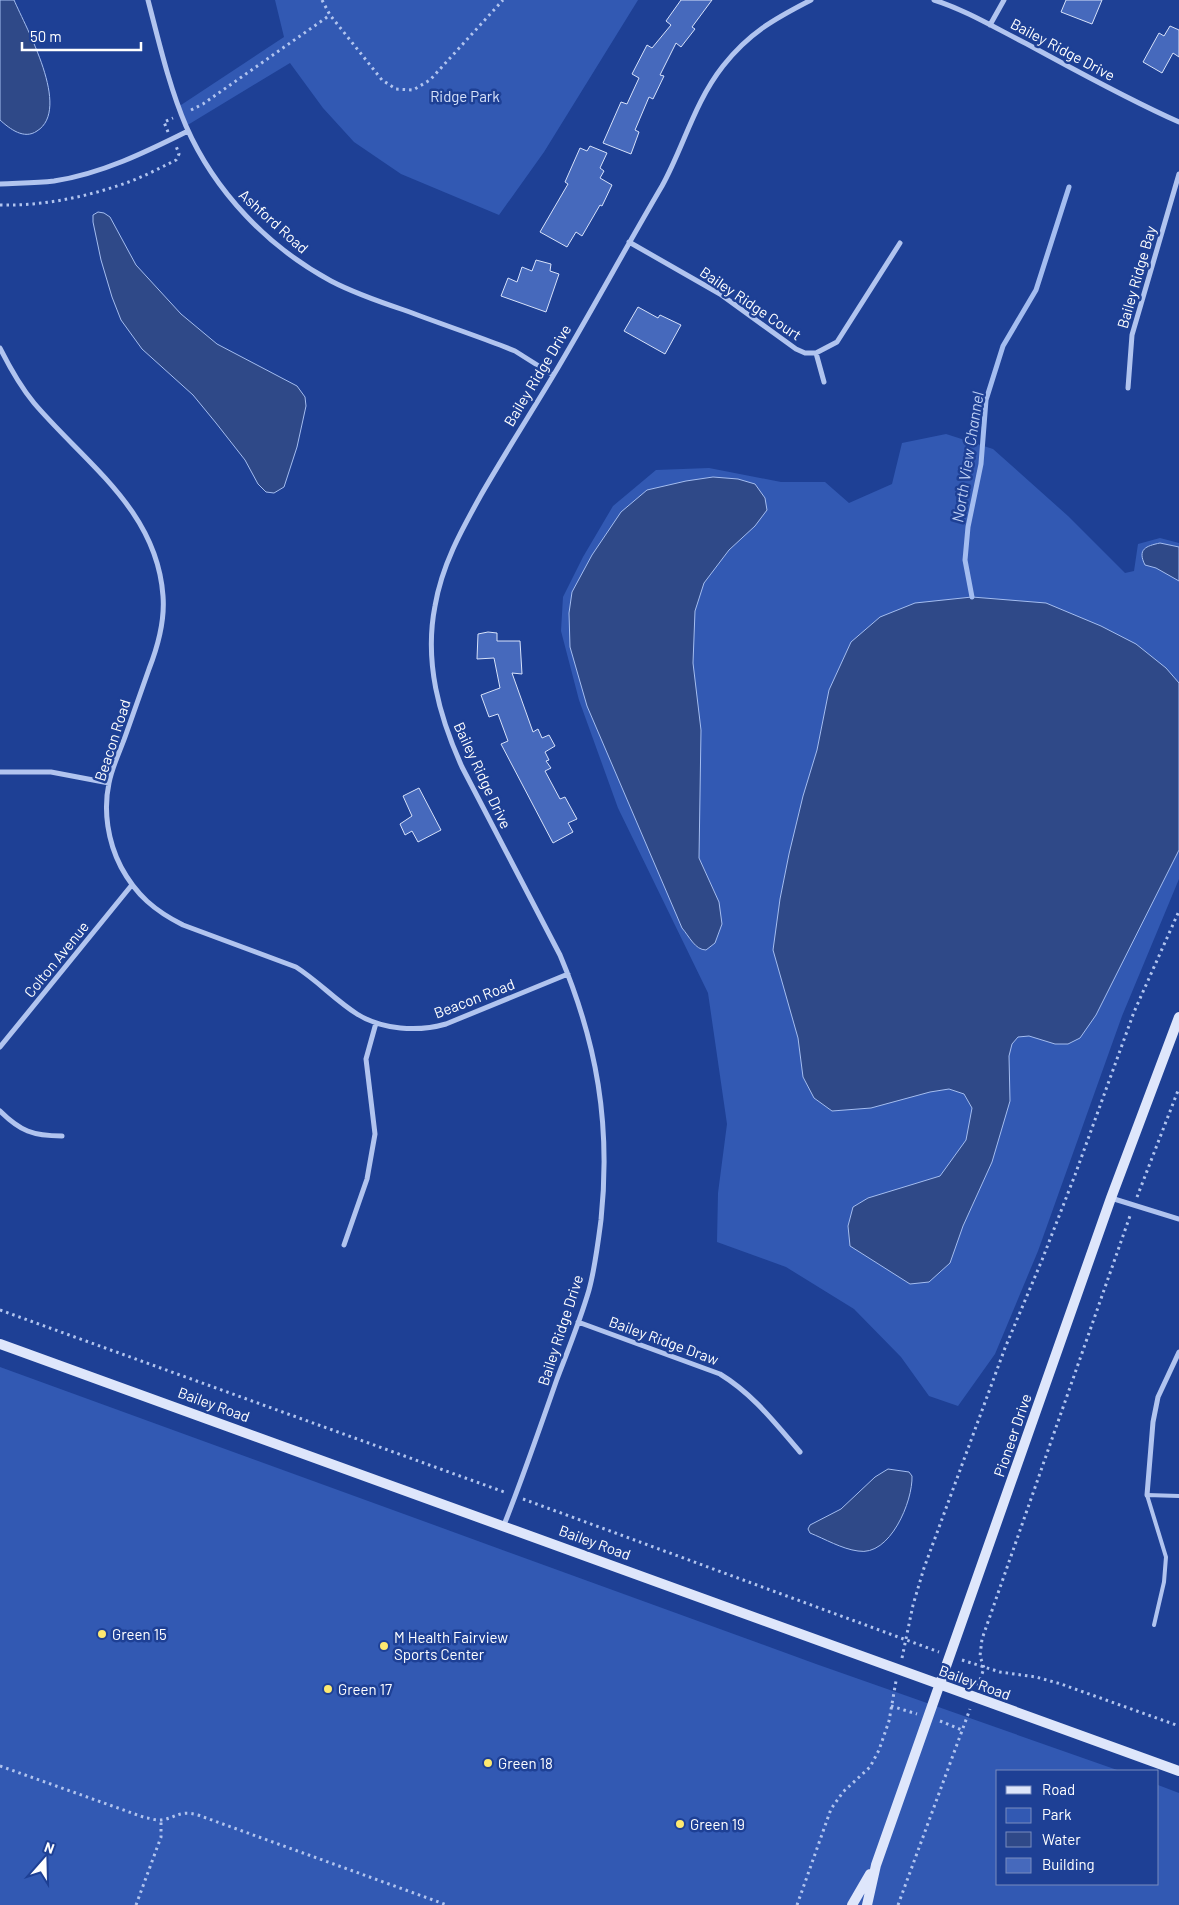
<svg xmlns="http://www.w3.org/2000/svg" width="1179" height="1905" viewBox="0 0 1179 1905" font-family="Barlow,sans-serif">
<rect width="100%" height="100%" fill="#1e4095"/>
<path fill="#3259b3" d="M 275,0 L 638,0 L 544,152 L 499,215 L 401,174 L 354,142 L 323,108 L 290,63 L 186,126 L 178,107 L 284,37 Z
M 946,434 L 993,449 L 1068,516 L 1125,573 L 1134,571 L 1138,544 L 1160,538 L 1179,543 L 1179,879 L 1122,1016 L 1038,1251 L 995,1354 L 958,1406 L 929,1396 L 901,1357 L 854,1309 L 786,1267 L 717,1242 L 718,1193 L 727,1124 L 708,993 L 618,808 L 579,700 L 561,631 L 563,597 L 583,557 L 613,506 L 656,470 L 709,468 L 781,482 L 825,482 L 849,503 L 892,484 L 902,443 Z
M 0,1367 L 816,1664 L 1120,1771 L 998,1771 L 998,1884 L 1158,1884 L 1158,1785 L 1179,1793 L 1179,1905 L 0,1905 Z"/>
<path fill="#2f4988" stroke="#a4bdf0" d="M 0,0 L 14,0 C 26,28 72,109 37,131 C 24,140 10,129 0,120 Z
M 98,212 L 104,213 L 110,217 L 136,265 L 181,314 L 217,344 L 297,386 L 305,397 L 306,406 L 297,447 L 284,487 L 274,493 L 266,492 L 258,484 L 245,460 L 216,423 L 193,395 L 142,349 L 121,320 L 112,297 L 101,260 L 93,222 L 93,215 Z
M 713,477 L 738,479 L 755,484 L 765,498 L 767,510 L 755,526 L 729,550 L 704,583 L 695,611 L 693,663 L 701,730 L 699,858 L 719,902 L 722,924 L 715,943 L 706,950 C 695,950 689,936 682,928 L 587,706 L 570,647 L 569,613 L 572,592 L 592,555 L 621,512 L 647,490 L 686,481 Z
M 1160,543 L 1179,547 L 1179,581 L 1156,568 L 1145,565 C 1137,549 1146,546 1160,543 Z
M 972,597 L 1046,603 L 1101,626 L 1136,644 L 1166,668 L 1179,683 L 1179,850 L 1096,1015 L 1080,1038 L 1068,1044 L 1055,1044 L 1029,1036 L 1018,1037 L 1012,1044 L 1009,1056 L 1010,1101 L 992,1162 L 963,1226 L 950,1263 L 929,1282 L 910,1284 L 850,1246 L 848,1226 L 853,1207 L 868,1198 L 940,1176 L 966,1140 L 972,1108 L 964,1094 L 949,1089 L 930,1092 L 871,1108 L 832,1111 L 814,1098 L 803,1077 L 798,1038 L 773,950 L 780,899 L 789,854 L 803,796 L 817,750 L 829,690 L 851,642 L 880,617 L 915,603 Z
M 888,1469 L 909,1472 L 912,1476 C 913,1501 890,1557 858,1551 C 842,1549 825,1539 810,1533 L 808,1529 L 810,1525 L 841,1509 L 875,1477 Z"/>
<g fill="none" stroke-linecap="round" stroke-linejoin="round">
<path stroke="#a4bdf0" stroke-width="5" d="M 972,597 L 965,560 L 968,527 L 981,464 L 986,400 L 1003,346 L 1036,290 L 1069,187"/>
</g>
<path fill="#4669bc" stroke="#d7e2fa" d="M 681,0 L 712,0 L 692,27 L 695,29 L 681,47 L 676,43 L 660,75 L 664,76 L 653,99 L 649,97 L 635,130 L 639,132 L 631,154 L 603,143 L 621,102 L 627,104 L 639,78 L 632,74 L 647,45 L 652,48 L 671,25 L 666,21 Z
M 1066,0 L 1102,0 L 1092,24 L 1061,12 Z
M 1170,26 L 1179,30 L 1179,57 L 1173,53 L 1162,73 L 1143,62 L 1159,33 L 1164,36 Z
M 590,146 L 607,153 L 600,168 L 604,171 L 600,178 L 612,185 L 602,206 L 600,205 L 582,236 L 576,232 L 567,247 L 540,232 L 568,184 L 565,182 L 580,148 L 587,151 Z
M 536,260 L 551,264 L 550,271 L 559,274 L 546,312 L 501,296 L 508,278 L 517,282 L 522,267 L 532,271 Z
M 638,307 L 658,318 L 660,315 L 681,325 L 665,354 L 624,331 Z
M 488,632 L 497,633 L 497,641 L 520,641 L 522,674 L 512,673 L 533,732 L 538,729 L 542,738 L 549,735 L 555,746 L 545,752 L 549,760 L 546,761 L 551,768 L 545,771 L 560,799 L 565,797 L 577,819 L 568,823 L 573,832 L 553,843 L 501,744 L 508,741 L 498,714 L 489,717 L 481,695 L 500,688 L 494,658 L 477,659 L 478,634 Z
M 419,788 L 441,830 L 418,842 L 412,831 L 405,835 L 400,824 L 412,816 L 403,796 Z"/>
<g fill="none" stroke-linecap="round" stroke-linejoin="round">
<path stroke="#b1c4ef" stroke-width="3" stroke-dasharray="2.5 4" stroke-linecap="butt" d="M 322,0 L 330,15 L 382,80 L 396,89 L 413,90 L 430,80 L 503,0
M 191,110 L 203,104 L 330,15
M 168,132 L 164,122 L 173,118
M 0,205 C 43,206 86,197 126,183 C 143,177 160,168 176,160 L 179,154 L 176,146
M 1137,1197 L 1179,1088
M 0,1310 L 507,1493
M 523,1499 L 939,1652
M 902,1658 L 913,1605 L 924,1568 L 1005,1348 L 1042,1260 L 1075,1175 L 1134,1012 L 1179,911
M 962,1660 L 1000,1672 L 1036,1677 L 1061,1684 L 1179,1726
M 978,1686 L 984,1668 L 980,1656 L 982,1639 L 1131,1213
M 891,1706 L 917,1714
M 940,1721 L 962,1730
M 0,1766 L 146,1818 C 150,1818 154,1820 158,1820 C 174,1820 178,1809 198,1815 L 447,1905
M 136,1905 L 161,1837 L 161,1820
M 797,1905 L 831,1809 L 843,1792 L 870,1767 L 879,1750 L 889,1721 L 896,1681
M 898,1905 L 970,1709"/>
<path stroke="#b1c4ef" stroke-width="4" d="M 1154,1625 L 1164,1582 L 1166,1557 L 1147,1495 L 1179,1496"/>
<path stroke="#b1c4ef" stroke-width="5" d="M 148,0 C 159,42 169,86 186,126 C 215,192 268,247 331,281 C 354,293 380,302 404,310 C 436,322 468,333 500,345 L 515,351 L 553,375
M 934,0 C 966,10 997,29 1027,44 C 1077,71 1127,99 1179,122
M 990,25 L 1004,0
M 0,184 C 18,183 36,183 54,181 C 101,174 146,152 188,131
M 629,242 L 720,294 L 796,349 L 805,353 L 816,353 L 837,342 L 900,243
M 0,348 C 10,368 20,386 34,403 C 85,463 157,510 163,596 C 165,621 158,646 149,669 C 141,692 133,714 125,737 C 120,751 112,767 109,783 C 103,811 108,842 121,867 C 136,895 155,911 183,925 L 296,967 C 318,981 335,1000 357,1014 C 382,1030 418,1032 446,1024 L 568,974
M 816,353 L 824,382
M 1128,388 L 1132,335 L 1179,174
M 0,772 L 51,772 L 109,783
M 0,1047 L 131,886
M 0,1111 C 20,1131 33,1136 62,1136
M 1111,1198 L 1179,1219
M 344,1245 L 367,1179 L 375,1134 L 366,1059 L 376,1023
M 578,1322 L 720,1374 C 753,1394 775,1423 800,1452
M 1147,1495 L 1153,1422 L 1158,1397 L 1179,1352
M 504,1525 C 523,1477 540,1428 557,1379 C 568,1350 580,1321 589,1290 C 595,1268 598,1243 601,1220 C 611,1124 597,1043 560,955 L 462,767 C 439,716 424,662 435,606 C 442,565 461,531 481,495 C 504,455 529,416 553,376 C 590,314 625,249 662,186 C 684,146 694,103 723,66 C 749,33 774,19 811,0"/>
<path stroke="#dee6fb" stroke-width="10" d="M 0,1344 L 1179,1771
M 852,1905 L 870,1874
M 867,1905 L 876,1865 L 1111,1198 L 1179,1017"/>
</g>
<g fill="#fee970" stroke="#1e4095" stroke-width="2">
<circle cx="102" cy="1634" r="5"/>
<circle cx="384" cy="1646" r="5"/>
<circle cx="328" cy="1689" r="5"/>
<circle cx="488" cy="1763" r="5"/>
<circle cx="680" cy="1824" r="5"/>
</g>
<g text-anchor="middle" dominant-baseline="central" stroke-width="5" stroke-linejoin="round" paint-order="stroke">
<g font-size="15" fill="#fff" stroke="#1e4095">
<text transform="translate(1063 49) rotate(28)">Bailey Ridge Drive</text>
<text transform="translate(274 221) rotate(42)">Ashford Road</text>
<text transform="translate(1136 277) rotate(-74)">Bailey Ridge Bay</text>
<text transform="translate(751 303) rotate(34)">Bailey Ridge Court</text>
<text transform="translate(537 375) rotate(-59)">Bailey Ridge Drive</text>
<text transform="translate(112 740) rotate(-72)">Beacon Road</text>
<text transform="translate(483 775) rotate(65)">Bailey Ridge Drive</text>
<text transform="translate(56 959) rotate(-51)">Colton Avenue</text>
<text transform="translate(474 998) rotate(-21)">Beacon Road</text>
<text transform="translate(560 1330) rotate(-72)">Bailey Ridge Drive</text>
<text transform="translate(664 1340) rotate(20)">Bailey Ridge Draw</text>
<text transform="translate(214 1404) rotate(20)">Bailey Road</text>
<text transform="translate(1012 1435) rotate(-71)">Pioneer Drive</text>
<text transform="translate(595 1542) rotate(20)">Bailey Road</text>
<text transform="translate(975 1682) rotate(20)">Bailey Road</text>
</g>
<g font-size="15" fill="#d7e2fa" stroke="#1e4095">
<text x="465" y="96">Ridge Park</text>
</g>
<g font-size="15" fill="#fff" stroke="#1e4095" text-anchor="start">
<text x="112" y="1634">Green 15</text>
<text x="394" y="1637">M Health Fairview<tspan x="394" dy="17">Sports Center</tspan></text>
<text x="338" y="1689">Green 17</text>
<text x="498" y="1763">Green 18</text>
<text x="690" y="1824">Green 19</text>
</g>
<g font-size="16" font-style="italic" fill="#bdcff5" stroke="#1e4095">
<text transform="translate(967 457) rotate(-81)">North View Channel</text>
</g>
</g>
<rect x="996" y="1770" width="162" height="115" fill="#1e4095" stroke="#788cbf"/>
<rect x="1006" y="1786" width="25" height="8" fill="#dee6fb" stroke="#788cbf"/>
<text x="1042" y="1795" font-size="15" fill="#ffffff">Road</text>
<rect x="1006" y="1808" width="25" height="15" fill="#3259b3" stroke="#788cbf"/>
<text x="1042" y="1820" font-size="15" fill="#ffffff">Park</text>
<rect x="1006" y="1832" width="25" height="15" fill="#2f4988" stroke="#788cbf"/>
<text x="1042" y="1845" font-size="15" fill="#ffffff">Water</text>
<rect x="1006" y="1858" width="25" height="15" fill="#4669bc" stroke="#788cbf"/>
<text x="1042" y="1870" font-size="15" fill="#ffffff">Building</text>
<g transform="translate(45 1860) rotate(20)" stroke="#1e4095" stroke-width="4" paint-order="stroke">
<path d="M0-4L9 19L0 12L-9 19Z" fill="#ffffff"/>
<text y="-8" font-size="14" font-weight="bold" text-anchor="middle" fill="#ffffff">N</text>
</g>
<path d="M22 42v8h119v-8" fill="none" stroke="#ffffff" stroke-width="2.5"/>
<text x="30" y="42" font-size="15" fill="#ffffff" stroke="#1e4095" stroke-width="4" paint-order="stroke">50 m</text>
</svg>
